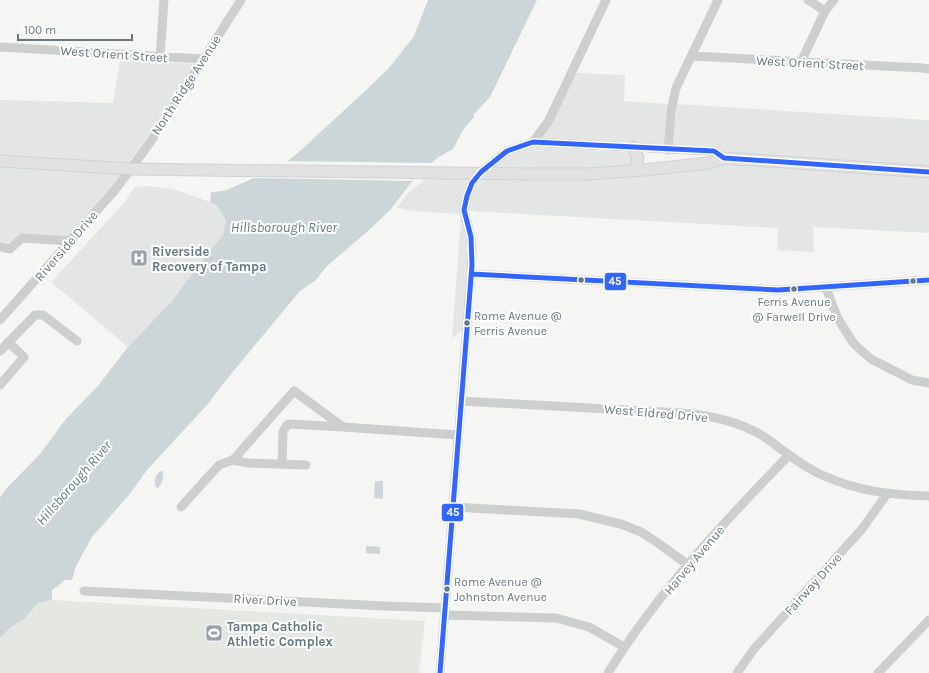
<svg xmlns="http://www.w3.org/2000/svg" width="929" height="673" viewBox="0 0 929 673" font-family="Karla,sans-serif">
<rect width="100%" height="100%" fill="#f5f5f4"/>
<path fill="#e4e5e5" d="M 120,59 L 195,64 L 145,141 L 128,164 L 0,157 L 0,100 L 113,103 Z
M 576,73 L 625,75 L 624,101 L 668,104 L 666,111 L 664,145 L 636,143 L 634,141 L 632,143 L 541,138 Z
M 676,104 L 929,120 L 929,168 L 726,155 L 714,147 L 672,145 Z
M 532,147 L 534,148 L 535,147 L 631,152 L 633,154 L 633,166 L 587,170 L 491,169 L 509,155 Z
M 725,164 L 727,166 L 728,164 L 929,176 L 929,233 L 813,227 L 814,252 L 777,250 L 778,228 L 469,211 L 468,209 L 471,197 L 476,186 L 482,178 L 709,167 Z
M 0,166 L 122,173 L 112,187 L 70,237 L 10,243 L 0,242 Z
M 425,177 L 471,178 L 469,181 L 467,238 L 468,250 L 463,329 L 452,339 L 461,217 L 458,214 L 414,211 L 397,208 L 406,195 L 423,181 Z
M 147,186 L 173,189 L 210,202 L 217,206 L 226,221 L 223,235 L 215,246 L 195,270 L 171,302 L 128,347 L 51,282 L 113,215 L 126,200 L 135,187 Z"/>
<path fill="#e5e8e2" d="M 52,600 L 425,621 L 419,673 L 0,673 L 0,638 L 10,628 L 24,619 L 38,603 Z"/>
<path fill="#ccd5d7" d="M 428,0 L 537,0 L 490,97 L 474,114 L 474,117 L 463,130 L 453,149 L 437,158 L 411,183 L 390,210 L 369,230 L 326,267 L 316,280 L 300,291 L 226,380 L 207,405 L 147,470 L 129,495 L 92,537 L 76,566 L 72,580 L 65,580 L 58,586 L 52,590 L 52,600 L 38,603 L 24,619 L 10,628 L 0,638 L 0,497 L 6,489 L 40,454 L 65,420 L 97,387 L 128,347 L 171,302 L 195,270 L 223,235 L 226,221 L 217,206 L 210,202 L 211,192 L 224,191 L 247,181 L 287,162 L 300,151 L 363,93 L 389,68 L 414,36 Z
M 162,471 C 165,474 162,485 158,488 L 155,486 C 154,480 156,472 162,471 Z
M 375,481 L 383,481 L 383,499 L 374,498 Z
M 366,546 L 380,547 L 380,554 L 366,553 Z"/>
<path fill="#f5f5f4" d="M 285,161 L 435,163 L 416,181 L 249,178 Z"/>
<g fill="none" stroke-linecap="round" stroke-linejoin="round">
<g stroke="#d1d2d2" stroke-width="13">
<path id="major" d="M 633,147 L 638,158 L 636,170
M 0,161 L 130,169 L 203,170
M 532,174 L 587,174 L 644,170 L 709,163 L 724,158 L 929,172"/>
</g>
<path stroke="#cdcfcf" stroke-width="9" d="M 808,0 L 825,11
M 0,47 L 203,59
M 692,56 L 923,68 L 929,69
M 160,57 L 164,0
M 801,62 L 825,11 L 834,0
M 533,142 L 708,151 L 714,151 L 724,158
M 668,150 L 671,111 L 676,88 L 718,0
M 0,247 L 10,249 L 22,238 L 71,241
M 471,274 L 778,290 L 929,280
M 826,288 L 838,319 L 854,344 L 871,359 L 912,380 L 929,383
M 0,320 L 115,190 L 149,144 L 241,0
M 0,351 L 35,315 L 43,315 L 77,341
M 0,385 L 24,357 L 8,342
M 461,401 L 681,413 C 709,415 738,421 763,436 C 782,449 800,465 822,475 C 857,491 890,495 929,496
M 233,460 L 248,463 L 306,465
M 282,464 L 283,432 L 287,425 L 290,424 L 343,427
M 181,507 L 219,465 L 233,460 L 294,391 L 343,427 L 458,435
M 453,507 L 579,514 L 621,524 L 641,532 L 655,541 L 687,564
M 84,591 L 385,606 L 445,608
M 445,615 L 556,618 L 589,627 L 624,647
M 440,673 L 471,274 L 472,249 L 471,237 L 464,210 L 467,196 L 472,183 L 481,172 L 507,151 L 533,142 L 548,122 L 606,0
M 608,673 C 658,592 723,523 789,455
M 737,673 L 754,649 L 862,529 L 887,494
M 878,673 L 929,620"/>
<use href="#major" stroke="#e1e1e2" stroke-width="11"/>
<g stroke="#d1d2d2" stroke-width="13" stroke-linecap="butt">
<path id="major-bridge" d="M 203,170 L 532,174"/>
</g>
<use href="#major-bridge" stroke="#e1e1e2" stroke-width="11"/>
<g stroke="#fff" stroke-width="8">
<path id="bus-1" d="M 471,274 L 778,290 L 929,280
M 440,673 L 472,265 L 471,237 L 464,210 L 467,196 L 472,183 L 481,172 L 507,151 L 533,142 L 714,151 L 724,158 L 929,172"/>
</g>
<use href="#bus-1" stroke="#36f" stroke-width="5"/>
</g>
<defs>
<g id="hospital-square" transform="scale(0.9)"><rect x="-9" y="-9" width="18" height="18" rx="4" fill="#97a4ac" stroke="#fff"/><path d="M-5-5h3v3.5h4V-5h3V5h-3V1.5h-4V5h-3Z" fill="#fff"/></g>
<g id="stadium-square" transform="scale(0.9)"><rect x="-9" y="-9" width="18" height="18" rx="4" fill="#97a4ac" stroke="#fff"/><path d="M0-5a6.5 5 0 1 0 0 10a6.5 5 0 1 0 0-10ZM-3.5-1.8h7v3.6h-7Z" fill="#fff"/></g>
</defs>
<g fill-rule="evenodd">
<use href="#hospital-square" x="139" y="258"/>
<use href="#stadium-square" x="214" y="633"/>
</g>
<g fill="#647885" stroke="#fff" stroke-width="1.5">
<circle cx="581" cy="280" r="3.5"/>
<circle cx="913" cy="281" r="3.5"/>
<circle cx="794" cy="289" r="3.5"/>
<circle cx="467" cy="323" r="3.5"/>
<circle cx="447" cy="589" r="3.5"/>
</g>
<g text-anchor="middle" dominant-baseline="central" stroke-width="4" stroke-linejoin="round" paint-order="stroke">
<g font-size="12" fill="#647885" stroke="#fff" text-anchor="start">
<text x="794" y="302" text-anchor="middle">Ferris Avenue<tspan x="794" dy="15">@ Farwell Drive</tspan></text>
<text x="474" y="316">Rome Avenue @<tspan x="474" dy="15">Ferris Avenue</tspan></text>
<text x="454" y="582">Rome Avenue @<tspan x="454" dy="15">Johnston Avenue</tspan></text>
</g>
<g font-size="13" fill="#647885" stroke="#fff">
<text transform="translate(114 54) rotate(4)">West Orient Street</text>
<text transform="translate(810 63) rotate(3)">West Orient Street</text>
<text transform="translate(186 85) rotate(-57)">North Ridge Avenue</text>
<text transform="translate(66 246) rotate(-49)">Riverside Drive</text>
<text transform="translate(656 413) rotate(5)">West Eldred Drive</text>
<text transform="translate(694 560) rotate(-50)">Harvey Avenue</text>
<text transform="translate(813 584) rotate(-48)">Fairway Drive</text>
<text transform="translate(265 600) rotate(3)">River Drive</text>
</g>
<g font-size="13" font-weight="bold" fill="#647885" stroke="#fff" text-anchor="start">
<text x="152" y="251">Riverside<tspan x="152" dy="15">Recovery of Tampa</tspan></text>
<text x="227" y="626">Tampa Catholic<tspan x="227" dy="15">Athletic Complex</tspan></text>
</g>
<g font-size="14" font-style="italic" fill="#5f7b82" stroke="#fff">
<text x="284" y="227">Hillsborough River</text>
<text transform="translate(74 483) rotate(-49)">Hillsborough River</text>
</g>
</g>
<g stroke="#fff" stroke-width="1.5">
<rect x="604" y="272" width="23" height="19" rx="4" fill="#36f"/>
<rect x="441" y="503" width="23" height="19" rx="4" fill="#36f"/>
</g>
<g font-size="11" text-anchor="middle" font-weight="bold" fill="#fff">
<text x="615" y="285">45</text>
<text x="453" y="516">45</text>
</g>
<path d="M18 34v6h114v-6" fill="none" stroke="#647885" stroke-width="2"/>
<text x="24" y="34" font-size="12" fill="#647885" stroke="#ffffff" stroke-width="3" paint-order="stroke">100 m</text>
</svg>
